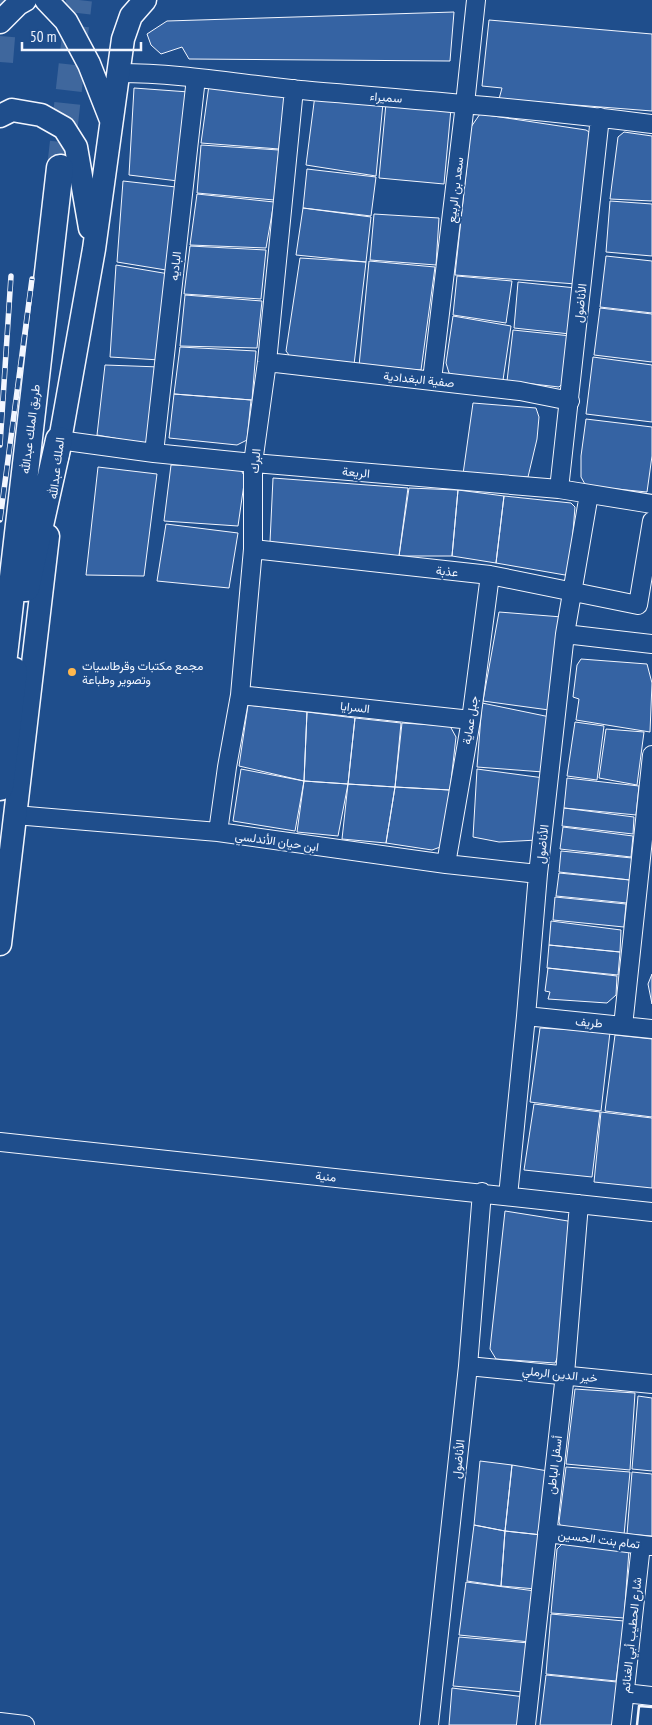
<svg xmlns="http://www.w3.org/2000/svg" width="652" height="1725" viewBox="0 0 652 1725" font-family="'PT Sans Narrow',Vazirmatn,sans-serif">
<rect width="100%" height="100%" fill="#1f4e8c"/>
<path fill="#3563a3" stroke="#f2f6ff" d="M 454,12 L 450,61 L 189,59 L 182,47 L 161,54 L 151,45 L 147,34 L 167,21 Z
M 489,20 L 652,34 L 652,111 L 499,99 L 502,88 L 482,86 Z
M 209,85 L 285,96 L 279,149 L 201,143 Z
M 134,88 L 189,92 L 178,181 L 129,175 Z
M 315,95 L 383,103 L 376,176 L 306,165 Z
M 386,103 L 451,109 L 444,184 L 379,178 Z
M 480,114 L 586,130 L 594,135 L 576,284 L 455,275 L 471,127 Z
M 624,132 L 652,136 L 652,201 L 610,199 L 618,137 Z
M 201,145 L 279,150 L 274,200 L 197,193 Z
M 307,169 L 376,177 L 371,216 L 303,208 Z
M 123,181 L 176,187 L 166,270 L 117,262 Z
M 197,194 L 274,202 L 266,248 L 190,245 Z
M 610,201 L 652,204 L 652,256 L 606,252 Z
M 303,208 L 371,217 L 366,262 L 296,255 Z
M 374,214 L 439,218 L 436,265 L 370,260 Z
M 190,246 L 266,250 L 261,299 L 184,294 Z
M 606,256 L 652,261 L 652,313 L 600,307 Z
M 300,258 L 366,262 L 354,365 L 292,359 L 286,351 Z
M 369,261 L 435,267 L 421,370 L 359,366 Z
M 116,265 L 169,274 L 160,360 L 110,357 Z
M 457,276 L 512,281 L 506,323 L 453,315 Z
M 518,282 L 576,288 L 570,334 L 514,328 Z
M 185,295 L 262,301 L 257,348 L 180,346 Z
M 600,308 L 652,314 L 652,362 L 594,355 Z
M 453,316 L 511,326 L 503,380 L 461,377 L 449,373 L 446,363 Z
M 513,330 L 571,336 L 566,380 L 559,387 L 507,381 Z
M 180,347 L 256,351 L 252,400 L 174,394 Z
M 593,357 L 652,365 L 652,422 L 586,414 Z
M 105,365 L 160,367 L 147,444 L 97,435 Z
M 174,394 L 251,400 L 247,440 L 237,445 L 169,438 Z
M 473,403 L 536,408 L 539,417 L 537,439 L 528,477 L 463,474 Z
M 586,419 L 652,427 L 652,456 L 647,492 L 586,486 L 581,477 L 581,456 Z
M 171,465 L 239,467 L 245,477 L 238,526 L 164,521 Z
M 98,467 L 157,474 L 144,576 L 86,575 Z
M 273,478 L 408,488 L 399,556 L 270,542 Z
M 409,488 L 458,490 L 452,556 L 399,556 Z
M 458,490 L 504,496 L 496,563 L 452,556 Z
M 504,496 L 571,503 L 575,507 L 570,569 L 565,575 L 496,563 Z
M 166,524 L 238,533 L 229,588 L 157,581 Z
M 499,612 L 562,617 L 549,710 L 483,701 Z
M 581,659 L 647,664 L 652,683 L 650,732 L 576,720 L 579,699 L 573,697 L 577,665 Z
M 482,703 L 550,717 L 543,772 L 477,767 Z
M 248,705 L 307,712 L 304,781 L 239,766 Z
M 307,712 L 355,718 L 348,784 L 304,781 Z
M 355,718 L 401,723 L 395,787 L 348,784 Z
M 575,722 L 604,726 L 597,780 L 567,776 Z
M 402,723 L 450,726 L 456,737 L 450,790 L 395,787 Z
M 606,729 L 644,732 L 637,785 L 599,778 Z
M 241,769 L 304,781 L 295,831 L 233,821 Z
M 477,769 L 544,778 L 538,840 L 499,842 L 473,837 Z
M 567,778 L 639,786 L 636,815 L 564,808 Z
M 304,781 L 348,784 L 338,836 L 297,832 Z
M 348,784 L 395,787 L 386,843 L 342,839 Z
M 395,787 L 450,790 L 443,846 L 432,850 L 386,843 Z
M 564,808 L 634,817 L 633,834 L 562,826 Z
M 563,827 L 633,836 L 631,857 L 560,849 Z
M 561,851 L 632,858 L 630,880 L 559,872 Z
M 559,873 L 630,880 L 627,903 L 556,896 Z
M 555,897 L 626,904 L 624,927 L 553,920 Z
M 551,921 L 621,930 L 620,952 L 549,945 Z
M 549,945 L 620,952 L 618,975 L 547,968 Z
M 548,968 L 617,976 L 616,995 L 607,1003 L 548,999 L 550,992 L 545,991 Z
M 652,974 L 652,1004 L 648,984 Z
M 540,1028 L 610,1032 L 601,1111 L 530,1102 Z
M 615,1035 L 652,1039 L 652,1117 L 605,1111 Z
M 534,1104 L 600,1112 L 592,1177 L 524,1170 Z
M 601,1112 L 652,1118 L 652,1188 L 594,1182 Z
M 505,1211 L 568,1221 L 573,1229 L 561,1350 L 555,1363 L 496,1359 L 490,1349 Z
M 575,1389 L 635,1393 L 630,1470 L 566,1464 Z
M 638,1396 L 652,1398 L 652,1471 L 632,1469 Z
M 480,1461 L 512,1465 L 505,1531 L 474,1525 Z
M 512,1465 L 548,1471 L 542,1535 L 505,1531 Z
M 566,1467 L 630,1472 L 624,1535 L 561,1527 L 559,1522 Z
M 632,1472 L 652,1474 L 652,1536 L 627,1534 Z
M 474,1525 L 505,1531 L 501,1586 L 467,1581 Z
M 505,1531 L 542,1535 L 536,1589 L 501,1586 Z
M 564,1542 L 629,1550 L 624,1618 L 551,1613 L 557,1549 Z
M 466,1582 L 535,1591 L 530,1642 L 459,1635 Z
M 551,1614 L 624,1621 L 616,1681 L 546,1674 Z
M 459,1637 L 529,1643 L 524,1692 L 453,1686 Z
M 546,1675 L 617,1682 L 613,1725 L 540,1725 Z
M 452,1688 L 525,1697 L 521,1725 L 449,1725 Z"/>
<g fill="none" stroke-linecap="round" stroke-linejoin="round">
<path stroke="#3f679d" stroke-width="26" stroke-dasharray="26 13" stroke-linecap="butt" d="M 0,62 L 5,0
M 60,168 L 79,0"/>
<g stroke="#f2f6ff" stroke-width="20">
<path id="minor" d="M 119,73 C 180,73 240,84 300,90 C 418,100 535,109 652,124
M 267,362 L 520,391 L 570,401
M 432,380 L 465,104 L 476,0
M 59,440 L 154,453 L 253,463 L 559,489 L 652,504
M 154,453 L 196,78
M 559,489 L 600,117
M 253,549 L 490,575 L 638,605 L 652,521
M 565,634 L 652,644
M 240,695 L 471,720
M 15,815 L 218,832 L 446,864 L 538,874
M 218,832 L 227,767 L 240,695 L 253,549 L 253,463 L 267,362 L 294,89
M 446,864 L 471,720 L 490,575
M 526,1016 L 652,1029
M 623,1026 L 652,755
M 0,1142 L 652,1212
M 508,1196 L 526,1016 L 538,874 L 565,634 L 589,494
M 468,1366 L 652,1384
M 547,1533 L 652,1546
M 625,1693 L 652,1696
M 0,1722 L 25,1725
M 429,1725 L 468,1366 L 482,1192
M 526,1725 L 565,1374 L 579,1204
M 621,1725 L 641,1545"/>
</g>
<g stroke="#f2f6ff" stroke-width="25">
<path id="major" d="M 46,0 L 66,21 L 89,64 L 111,120
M 0,22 L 18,4 L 25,0
M 0,116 L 12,110 L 41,115 L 64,128 L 76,147 L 90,228
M 57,457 L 94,249 L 123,39 L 131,16 L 145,0
M 0,944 L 48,536"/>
</g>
<g stroke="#f2f6ff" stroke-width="29">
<path id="highway" d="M 26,588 L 59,440
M 0,690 L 60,168
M 0,787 L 14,671"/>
</g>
<use href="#minor" stroke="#1f4e8c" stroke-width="18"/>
<use href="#major" stroke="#1f4e8c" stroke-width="22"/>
<use href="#highway" stroke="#1f4e8c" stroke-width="26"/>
<g stroke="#f2f6ff" stroke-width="5.5">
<path id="rail" d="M 0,445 L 11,276
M 0,520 L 32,279"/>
</g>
<use href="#rail" stroke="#1f4e8c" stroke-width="4" stroke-dasharray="11" stroke-linecap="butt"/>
<path stroke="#f2f6ff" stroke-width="2.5" d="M 637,1725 L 639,1706 L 652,1707"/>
</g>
<circle fill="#ffb74d" stroke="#1f4e8c" stroke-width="2" cx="72" cy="672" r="5"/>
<g text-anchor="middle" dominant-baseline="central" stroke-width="4" stroke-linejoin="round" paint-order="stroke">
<g font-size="12" fill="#f2f6ff" stroke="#1f4e8c">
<text transform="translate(386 97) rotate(5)">سميراء</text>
<text transform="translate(455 190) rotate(-83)">سعد بن الربيع</text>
<text transform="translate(175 266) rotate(-84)">الباديه</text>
<text transform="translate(580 303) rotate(-84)">الأناضول</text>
<text transform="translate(419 379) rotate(6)">صفية البغدادية</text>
<text transform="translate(30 429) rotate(-83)">طريق الملك عبدالله</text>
<text transform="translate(255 461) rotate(-85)">البرك</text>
<text transform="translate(56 468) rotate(-83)">الملك عبدالله</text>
<text transform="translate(356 472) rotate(5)">الريعة</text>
<text transform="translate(447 571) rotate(6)">عذبة</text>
<text transform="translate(355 707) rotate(6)">السرايا</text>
<text transform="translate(470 720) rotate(-81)">جبل عماية</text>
<text transform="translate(277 841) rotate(8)">ابن حيان الأندلسي</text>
<text transform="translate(542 844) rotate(-84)">الأناضول</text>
<text transform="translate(589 1022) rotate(5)">طريف</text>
<text transform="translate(326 1176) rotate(6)">منية</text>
<text transform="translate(560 1374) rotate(6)">خير الدين الرملي</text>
<text transform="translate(458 1459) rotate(-84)">الأناضول</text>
<text transform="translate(554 1465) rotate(-83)">أسفل الباطن</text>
<text transform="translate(599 1539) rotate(7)">تمام بنت الحسين</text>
<text transform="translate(631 1635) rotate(-84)">شارع الحطيب أبي الغنائم</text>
</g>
<g font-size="12" fill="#f2f6ff" stroke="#1f4e8c" text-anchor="start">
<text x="82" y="665">مجمع مكتبات وقرطاسيات<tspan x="82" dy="14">وتصوير وطباعة</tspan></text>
</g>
</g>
<path d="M22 42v8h119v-8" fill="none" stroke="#f2f6ff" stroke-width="2.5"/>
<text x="30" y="42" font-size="15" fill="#f2f6ff" stroke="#1f4e8c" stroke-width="4" paint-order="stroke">50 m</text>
</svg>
